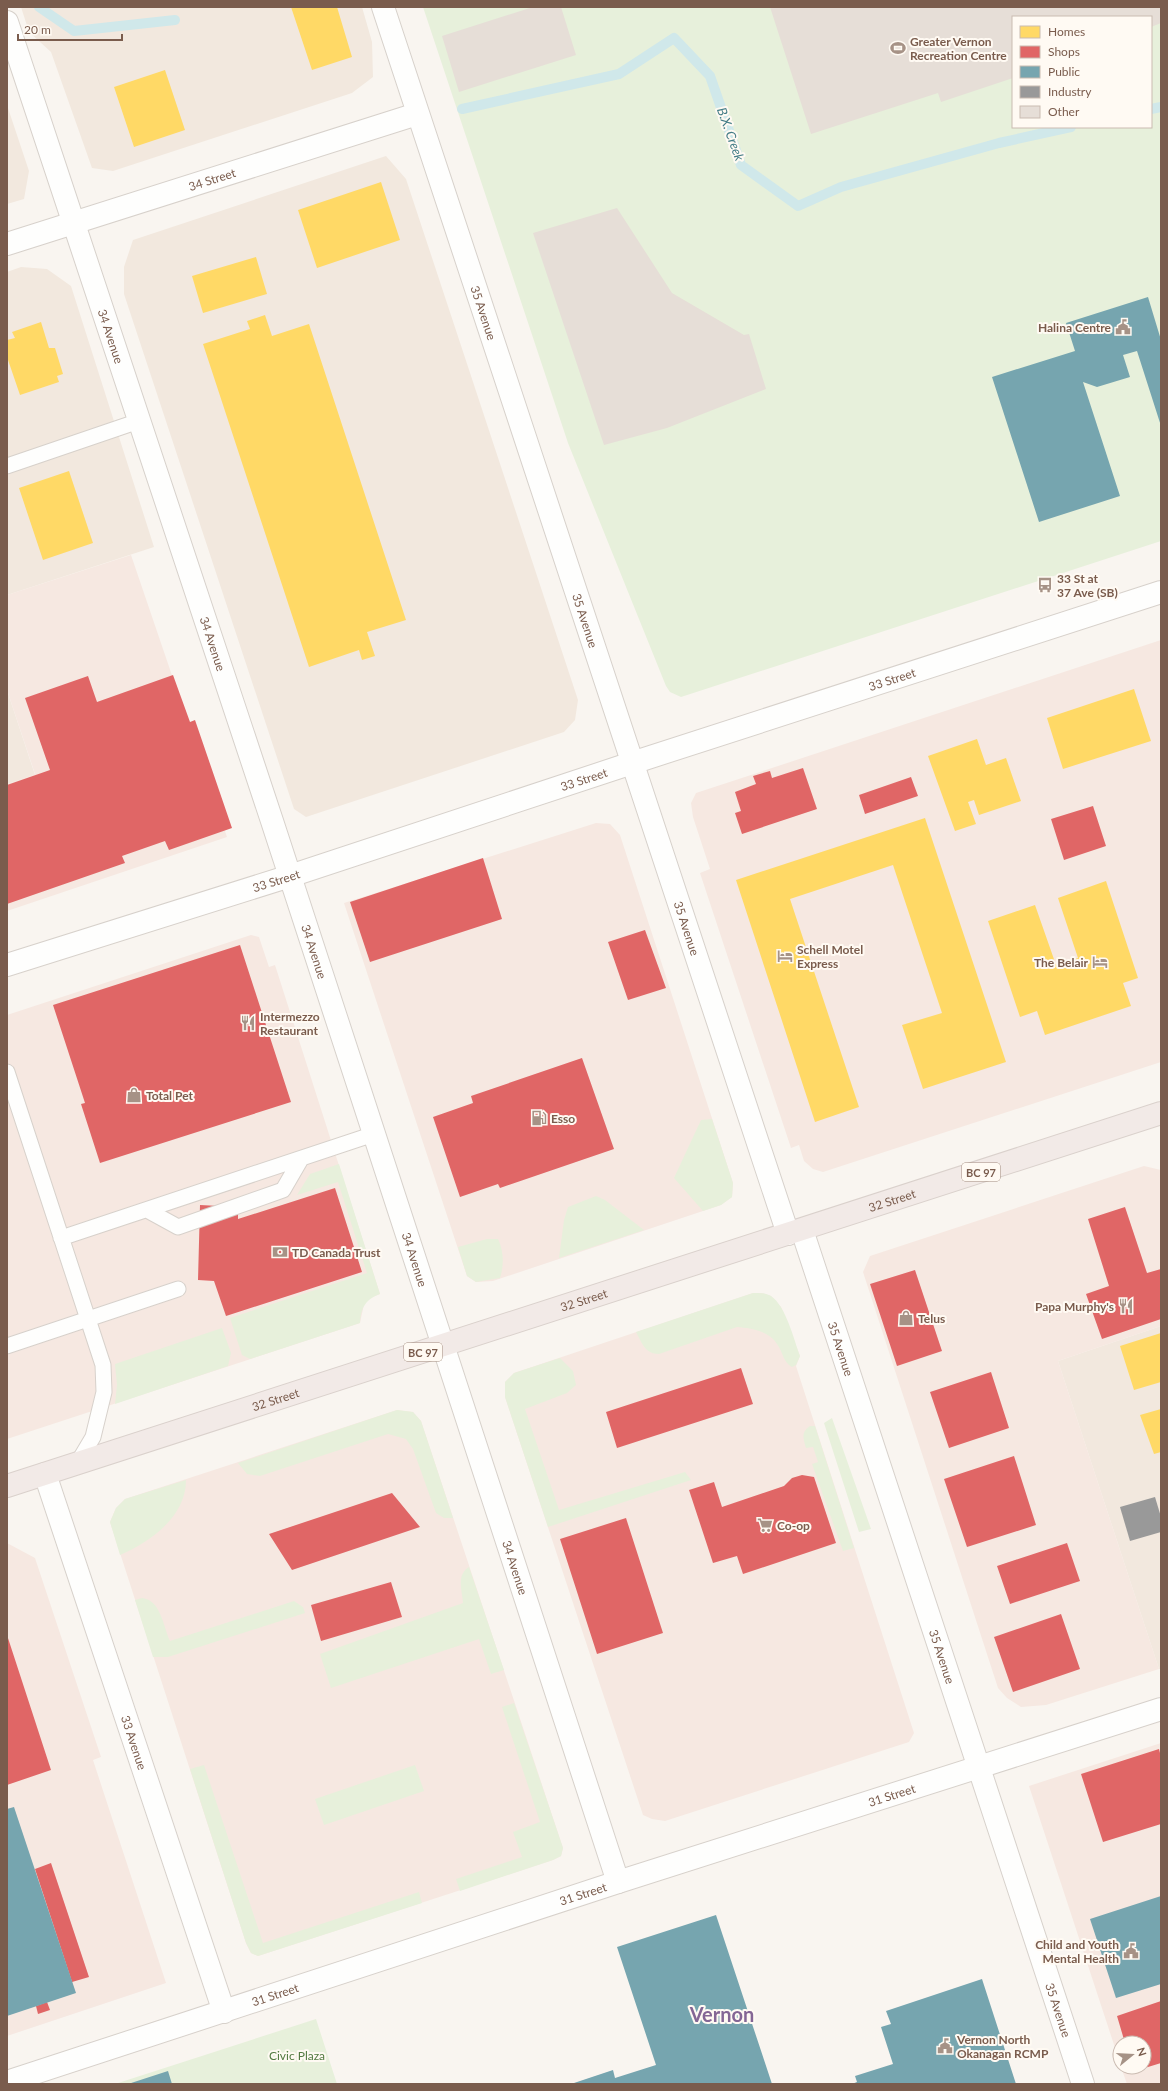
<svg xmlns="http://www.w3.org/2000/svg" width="1168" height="2091" viewBox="0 0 1168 2091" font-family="Lato,sans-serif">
<rect width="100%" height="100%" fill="#f9f5f0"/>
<path fill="#f2e8de" d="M 21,7 L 362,7 L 372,42 L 373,77 L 352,93 L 113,171 L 92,168 L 51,52 L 29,32 Z
M 7,105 L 29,171 L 24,199 L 7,204 Z
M 386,156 L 406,179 L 578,700 L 575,720 L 564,732 L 306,817 L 294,809 L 124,294 L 124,267 L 133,240 Z
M 21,267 L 47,269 L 71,286 L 154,547 L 7,595 L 7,272 Z
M 7,690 L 35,775 L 7,784 Z
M 1161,1326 L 1161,1669 L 1159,1669 L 1058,1361 Z"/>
<path fill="#f6e8e1" d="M 131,555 L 227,837 L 7,911 L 7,784 L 35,774 L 7,690 L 7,595 Z
M 1161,640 L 1161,1062 L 823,1172 L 813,1169 L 804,1161 L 799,1145 L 791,1148 L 700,873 L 710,869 L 693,817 L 691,803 L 696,793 Z
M 596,823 L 610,824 L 620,835 L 733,1183 L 732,1197 L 721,1205 L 493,1281 L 476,1282 L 467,1276 L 344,903 Z
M 251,935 L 259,937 L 269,967 L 275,965 L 380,1294 L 370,1298 L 364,1304 L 360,1323 L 7,1439 L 7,1015 Z
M 1144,1166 L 1161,1170 L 1161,1326 L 1058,1361 L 1159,1669 L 1046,1705 L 1021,1707 L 1007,1698 L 998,1688 L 863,1272 L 870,1256 Z
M 753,1293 L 762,1293 L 771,1296 L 781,1307 L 800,1356 L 796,1366 L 914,1733 L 909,1742 L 665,1821 L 652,1819 L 643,1815 L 505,1397 L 505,1382 L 514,1373 Z
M 397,1410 L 413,1412 L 421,1421 L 563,1848 L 561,1856 L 553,1860 L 258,1956 L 251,1953 L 246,1943 L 110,1522 L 116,1508 L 125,1499 Z
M 7,1543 L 35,1558 L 101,1757 L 93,1760 L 166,1983 L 7,2036 Z
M 1161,1743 L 1161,2084 L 1127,2084 L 1121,2067 L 1144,2067 L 1144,2043 L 1120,2043 L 1120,2063 L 1029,1786 Z"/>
<path fill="#e7f0db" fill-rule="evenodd" d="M 423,7 L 1161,7 L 1161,541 L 681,697 L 670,692 L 666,686 L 568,443 ZM 1013,17 L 1151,17 L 1151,127 L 1013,127 Z
M 712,1119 L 733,1183 L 732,1197 L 721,1205 L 703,1211 L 674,1178 L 701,1120 Z
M 339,1164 L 380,1294 C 366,1299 361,1307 360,1323 L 250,1359 L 242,1355 L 230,1318 L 367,1273 L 338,1182 L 297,1195 L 310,1174 Z
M 596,1196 L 605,1200 L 644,1230 L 559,1258 L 564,1220 L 568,1207 Z
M 487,1239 L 498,1239 C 504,1251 504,1266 500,1278 L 476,1282 L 467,1276 L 458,1247 Z
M 753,1293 C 759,1293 766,1293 771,1296 C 786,1306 794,1340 800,1356 L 796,1365 L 792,1367 C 783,1362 783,1352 777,1344 C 769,1331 751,1328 737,1327 L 659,1354 C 645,1354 642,1343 636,1332 Z
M 222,1328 L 231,1353 L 228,1366 L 115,1404 L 117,1385 L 115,1364 Z
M 560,1358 L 573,1371 L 576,1385 L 567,1393 L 525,1409 L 559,1510 L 685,1472 L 691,1480 L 548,1527 L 505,1397 L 505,1382 L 514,1373 Z
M 397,1410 L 413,1412 L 421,1421 L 453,1518 L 444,1518 L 436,1513 L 413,1449 L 406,1439 L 388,1434 L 260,1476 L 247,1474 L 238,1463 Z
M 832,1418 L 871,1529 L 859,1532 L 824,1423 Z
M 810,1426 L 815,1426 L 854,1548 L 843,1551 L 812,1464 L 818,1462 L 813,1447 L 806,1448 C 803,1438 801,1432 810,1426 Z
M 186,1480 C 186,1517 150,1542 120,1555 L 110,1522 L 116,1508 L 125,1499 Z
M 469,1567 L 504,1670 L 491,1674 L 479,1639 L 331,1688 L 320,1654 L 463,1603 C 462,1590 456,1575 469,1567 Z
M 142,1598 C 161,1600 163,1626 170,1641 L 294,1601 L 303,1607 L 305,1613 L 168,1657 L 153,1657 L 135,1600 Z
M 514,1703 L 563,1848 L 561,1856 L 553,1860 L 460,1891 L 456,1879 L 522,1857 L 513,1832 L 540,1822 L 502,1707 Z
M 204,1765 L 263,1943 L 419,1892 L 422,1903 L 258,1956 L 251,1953 L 246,1943 L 190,1769 Z
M 415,1765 L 424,1791 L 324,1825 L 315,1799 Z
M 316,2019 L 337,2084 L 115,2084 Z"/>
<path fill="#ffd966" d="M 291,7 L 337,7 L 352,57 L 312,70 Z
M 165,70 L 185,130 L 134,147 L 114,87 Z
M 381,182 L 400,240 L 317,268 L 298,210 Z
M 256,257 L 267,294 L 203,313 L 192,276 Z
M 265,315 L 272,336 L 309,324 L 406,620 L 367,632 L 375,656 L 362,660 L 359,650 L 309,667 L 203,344 L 250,329 L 247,321 Z
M 41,322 L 49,348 L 55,348 L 63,374 L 57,376 L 59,382 L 20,395 L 7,357 L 7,340 L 15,338 L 12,332 Z
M 69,471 L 93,543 L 43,560 L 19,488 Z
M 1134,689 L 1151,741 L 1063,769 L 1047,718 Z
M 977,739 L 986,765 L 1006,758 L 1021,801 L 979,815 L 974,800 L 968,802 L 976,824 L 955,831 L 928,756 Z
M 925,818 L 1006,1062 L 923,1089 L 902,1025 L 942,1013 L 893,865 L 790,899 L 859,1107 L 815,1122 L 736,880 Z
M 1106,881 L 1138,978 L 1123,983 L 1131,1006 L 1045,1035 L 1037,1011 L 1020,1017 L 988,921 L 1035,905 L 1056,965 L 1078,958 L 1058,898 Z
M 1161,1333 L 1161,1382 L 1134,1390 L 1120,1346 Z
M 1161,1409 L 1161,1452 L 1154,1454 L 1140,1415 Z"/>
<path fill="#e06666" d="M 173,675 L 190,722 L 195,720 L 232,828 L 169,850 L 165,841 L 122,856 L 125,863 L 7,904 L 7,785 L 50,770 L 25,698 L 88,676 L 97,702 Z
M 803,768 L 817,809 L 742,834 L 735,813 L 741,811 L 735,792 L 756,784 L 753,776 L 770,771 L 772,778 Z
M 911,777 L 918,796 L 865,814 L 859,795 Z
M 1093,806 L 1106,846 L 1064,860 L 1051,819 Z
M 483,858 L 502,919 L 370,962 L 350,902 Z
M 645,930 L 666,988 L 628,1000 L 608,942 Z
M 240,945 L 291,1102 L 100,1163 L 81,1104 L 85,1103 L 53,1005 Z
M 582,1058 L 614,1149 L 500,1188 L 498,1184 L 460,1197 L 433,1117 L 473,1103 L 471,1096 Z
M 335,1188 L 362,1272 L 226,1316 L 214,1281 L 198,1280 L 200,1205 L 238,1207 L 238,1219 Z
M 1125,1207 L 1147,1273 L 1161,1269 L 1161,1319 L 1102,1339 L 1086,1294 L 1109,1286 L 1088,1219 Z
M 915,1270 L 942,1351 L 897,1366 L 870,1284 Z
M 741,1368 L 753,1404 L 617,1448 L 606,1412 Z
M 991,1372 L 1009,1428 L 949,1448 L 930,1392 Z
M 1014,1456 L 1036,1525 L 967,1547 L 944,1479 Z
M 802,1475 L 814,1477 L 836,1543 L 743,1574 L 737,1556 L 713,1563 L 689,1490 L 714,1482 L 722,1507 L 784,1486 L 792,1478 Z
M 392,1493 L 420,1527 L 292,1570 L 269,1534 Z
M 626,1518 L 663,1633 L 597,1654 L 560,1539 Z
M 1067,1543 L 1080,1581 L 1010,1604 L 997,1566 Z
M 391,1582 L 402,1617 L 321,1641 L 311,1605 Z
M 1061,1614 L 1080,1669 L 1013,1692 L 994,1637 Z
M 7,1635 L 51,1770 L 7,1785 Z
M 1159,1749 L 1161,1757 L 1161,1824 L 1103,1842 L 1081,1774 Z
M 51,1863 L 89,1977 L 72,1982 L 35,1869 Z
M 1161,2001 L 1161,2063 L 1135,2071 L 1133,2067 L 1144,2067 L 1144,2043 L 1125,2043 L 1117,2016 Z
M 47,2002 L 50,2010 L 38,2014 L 36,2006 Z"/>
<path fill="#76a5af" d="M 1148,297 L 1161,340 L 1161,426 L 1137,351 L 1123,355 L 1130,377 L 1097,387 L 1083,382 L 1120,496 L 1039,522 L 992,377 L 1075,351 L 1066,323 Z
M 14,1807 L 76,1993 L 7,2016 L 7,1809 Z
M 1161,1896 L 1161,1984 L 1116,1998 L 1090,1919 Z
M 716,1915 L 772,2084 L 571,2084 L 613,2070 L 615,2078 L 656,2065 L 617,1947 Z
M 982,1979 L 1016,2084 L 852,2084 L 857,2082 L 855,2076 L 893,2064 L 881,2027 L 891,2024 L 886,2011 Z
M 168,2071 L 172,2084 L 128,2084 Z"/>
<path fill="#999" d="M 1155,1497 L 1161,1517 L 1161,1532 L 1130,1541 L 1120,1507 Z"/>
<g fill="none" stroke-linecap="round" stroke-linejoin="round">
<path stroke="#d0e8ea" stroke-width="10" d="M 39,7 L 74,31 L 175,20
M 462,109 L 619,74 L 674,38 L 710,76 L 741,165 L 798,206 L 841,187 L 999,143 L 1071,127
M 1151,109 L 1161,107"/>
</g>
<path fill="#e6ded7" d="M 533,7 L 561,7 L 576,55 L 459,92 L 442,36 Z
M 770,7 L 1161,7 L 1161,23 L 1151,27 L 1151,17 L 1013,17 L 1013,78 L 941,102 L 938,93 L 811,134 Z
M 617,208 L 672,293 L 744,335 L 749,334 L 766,389 L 667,428 L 604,445 L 533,233 Z"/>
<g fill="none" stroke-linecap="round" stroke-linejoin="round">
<g stroke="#d7d1cb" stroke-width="17">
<path id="lane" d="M 7,466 L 139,421
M 7,1072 L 103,1365 L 104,1392 L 93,1437 L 77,1464
M 147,1210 L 178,1227 L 283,1190 L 301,1159
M 61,1238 L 374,1134
M 7,1346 L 178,1289"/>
</g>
<g stroke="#d7d1cb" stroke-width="24">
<g id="street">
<path id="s1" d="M 383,7 L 788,1234"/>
<path id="s2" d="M 7,22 L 272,821 L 618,1882"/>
<path id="s3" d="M 7,244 L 417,114"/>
<path id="s4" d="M 7,965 L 290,876 L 632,763 L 1161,592"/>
<path id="s5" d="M 802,1230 L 1083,2084"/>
<path id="s6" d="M 45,1474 L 224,2012"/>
<path id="s7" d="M 7,2082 L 618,1882 L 1161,1709"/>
</g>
</g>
<g stroke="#dad1cc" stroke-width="24">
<g id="highway">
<path id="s8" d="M 7,1486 L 1161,1113"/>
</g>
</g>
<use href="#lane" stroke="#fefefd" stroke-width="15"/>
<use href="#street" stroke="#fefefd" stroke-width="22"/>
<use href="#highway" stroke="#f2eae7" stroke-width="22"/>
</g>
<defs>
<g id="stadium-bare" transform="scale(1.2)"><path d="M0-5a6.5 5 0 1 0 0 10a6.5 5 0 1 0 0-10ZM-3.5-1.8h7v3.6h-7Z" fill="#a69286" stroke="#fffaf3" stroke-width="2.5" paint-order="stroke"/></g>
<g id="civic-bare" transform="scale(1.2)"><path d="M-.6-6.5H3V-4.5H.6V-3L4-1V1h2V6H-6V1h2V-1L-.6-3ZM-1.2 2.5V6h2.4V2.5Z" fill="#a69286" stroke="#fffaf3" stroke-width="2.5" paint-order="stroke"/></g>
<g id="bus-bare" transform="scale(1.2)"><path d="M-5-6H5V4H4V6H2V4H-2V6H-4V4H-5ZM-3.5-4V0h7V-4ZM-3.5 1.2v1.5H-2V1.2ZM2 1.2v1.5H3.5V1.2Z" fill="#a69286" stroke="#fffaf3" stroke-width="2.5" paint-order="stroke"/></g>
<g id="hotel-bare" transform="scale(1.2)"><path d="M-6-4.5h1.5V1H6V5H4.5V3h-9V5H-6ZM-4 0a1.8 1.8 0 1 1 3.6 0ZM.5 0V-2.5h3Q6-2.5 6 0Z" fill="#a69286" stroke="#fffaf3" stroke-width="2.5" paint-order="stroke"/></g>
<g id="restaurant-bare" transform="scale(1.2)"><path d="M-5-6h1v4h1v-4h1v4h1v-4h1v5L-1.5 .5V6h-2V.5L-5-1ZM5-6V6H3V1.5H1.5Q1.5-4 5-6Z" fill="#a69286" stroke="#fffaf3" stroke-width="2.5" paint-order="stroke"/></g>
<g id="shop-bare" transform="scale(1.2)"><path d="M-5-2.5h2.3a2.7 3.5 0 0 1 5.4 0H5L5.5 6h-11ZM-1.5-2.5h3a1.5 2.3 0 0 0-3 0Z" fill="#a69286" stroke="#fffaf3" stroke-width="2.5" paint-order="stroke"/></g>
<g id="fuel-bare" transform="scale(1.2)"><path d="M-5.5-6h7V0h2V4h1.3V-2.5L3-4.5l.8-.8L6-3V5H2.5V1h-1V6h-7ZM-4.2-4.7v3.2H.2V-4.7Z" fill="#a69286" stroke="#fffaf3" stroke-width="2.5" paint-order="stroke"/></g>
<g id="bank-bare" transform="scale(1.2)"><path d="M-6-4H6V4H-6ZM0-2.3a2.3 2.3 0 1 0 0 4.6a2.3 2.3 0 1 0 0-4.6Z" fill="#a69286" stroke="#fffaf3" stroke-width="2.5" paint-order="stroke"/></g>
<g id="supermarket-bare" transform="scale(1.2)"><path d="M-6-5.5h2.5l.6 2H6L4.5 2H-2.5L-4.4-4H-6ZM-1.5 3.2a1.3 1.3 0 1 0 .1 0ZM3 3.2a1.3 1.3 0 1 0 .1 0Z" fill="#a69286" stroke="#fffaf3" stroke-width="2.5" paint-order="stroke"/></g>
</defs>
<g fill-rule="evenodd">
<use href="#stadium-bare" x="898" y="48"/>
<use href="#civic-bare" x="1123" y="327"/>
<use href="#bus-bare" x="1045" y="585"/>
<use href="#hotel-bare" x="785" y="956"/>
<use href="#hotel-bare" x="1100" y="962"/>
<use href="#restaurant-bare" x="248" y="1023"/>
<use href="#shop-bare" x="134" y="1095"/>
<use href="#fuel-bare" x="539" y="1118"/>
<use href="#bank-bare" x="280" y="1252"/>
<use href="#restaurant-bare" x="1126" y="1306"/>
<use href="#shop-bare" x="906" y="1318"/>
<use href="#supermarket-bare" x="765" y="1525"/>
<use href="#civic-bare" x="1131" y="1951"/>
<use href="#civic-bare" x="945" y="2046"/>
</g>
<g text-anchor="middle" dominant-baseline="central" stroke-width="4" stroke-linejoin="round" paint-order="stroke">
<g fill="#fffaf3" stroke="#a28b7f" stroke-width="1">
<rect x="962" y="1163" width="38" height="18" rx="3"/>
<rect x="404" y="1343" width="38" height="18" rx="3"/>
</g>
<g font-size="11" font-weight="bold" fill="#7a5c4d">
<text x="981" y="1172">BC 97</text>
<text x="423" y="1352">BC 97</text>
</g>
<g font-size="12" font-weight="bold" fill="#7a5c4d" stroke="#fffaf3" text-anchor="start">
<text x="910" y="41">Greater Vernon<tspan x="910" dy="14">Recreation Centre</tspan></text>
<text x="1111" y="327" text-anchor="end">Halina Centre</text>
<text x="1057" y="578">33 St at<tspan x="1057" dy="14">37 Ave (SB)</tspan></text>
<text x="797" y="949">Schell Motel<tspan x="797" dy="14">Express</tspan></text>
<text x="1088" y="962" text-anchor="end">The Belair</text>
<text x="260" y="1016">Intermezzo<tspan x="260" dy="14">Restaurant</tspan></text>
<text x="146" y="1095">Total Pet</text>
<text x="551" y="1118">Esso</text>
<text x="292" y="1252">TD Canada Trust</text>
<text x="1114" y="1306" text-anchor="end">Papa Murphy's</text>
<text x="918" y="1318">Telus</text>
<text x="777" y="1525">Co-op</text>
<text x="1119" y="1944" text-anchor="end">Child and Youth<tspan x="1119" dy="14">Mental Health</tspan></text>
<text x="957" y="2039">Vernon North<tspan x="957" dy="14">Okanagan RCMP</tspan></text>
</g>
<g font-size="12" fill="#7a5c4d" stroke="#fffaf3">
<text stroke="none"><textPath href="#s3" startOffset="215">34 Street</textPath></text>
<text stroke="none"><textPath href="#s1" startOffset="322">35 Avenue</textPath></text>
<text stroke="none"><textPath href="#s2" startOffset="331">34 Avenue</textPath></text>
<text stroke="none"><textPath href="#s1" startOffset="646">35 Avenue</textPath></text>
<text stroke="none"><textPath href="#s2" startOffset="655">34 Avenue</textPath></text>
<text stroke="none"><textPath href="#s4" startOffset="930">33 Street</textPath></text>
<text stroke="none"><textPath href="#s4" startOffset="606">33 Street</textPath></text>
<text stroke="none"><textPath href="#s4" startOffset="282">33 Street</textPath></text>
<text stroke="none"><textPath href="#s1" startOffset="970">35 Avenue</textPath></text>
<text stroke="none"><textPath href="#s2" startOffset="979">34 Avenue</textPath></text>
<text stroke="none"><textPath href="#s8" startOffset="930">32 Street</textPath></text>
<text stroke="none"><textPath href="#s2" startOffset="1303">34 Avenue</textPath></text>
<text stroke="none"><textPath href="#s8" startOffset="606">32 Street</textPath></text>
<text stroke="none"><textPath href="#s5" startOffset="125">35 Avenue</textPath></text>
<text stroke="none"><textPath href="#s8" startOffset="282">32 Street</textPath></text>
<text stroke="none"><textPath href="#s2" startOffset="1627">34 Avenue</textPath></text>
<text stroke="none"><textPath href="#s5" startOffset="449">35 Avenue</textPath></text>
<text stroke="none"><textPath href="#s6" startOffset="283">33 Avenue</textPath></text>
<text stroke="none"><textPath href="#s7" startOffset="930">31 Street</textPath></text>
<text stroke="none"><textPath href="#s7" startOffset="606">31 Street</textPath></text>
<text stroke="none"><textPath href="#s7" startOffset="282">31 Street</textPath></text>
<text stroke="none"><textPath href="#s5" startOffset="821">35 Avenue</textPath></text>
</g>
<g font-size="12" fill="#537a41" stroke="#fffaf3">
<text x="297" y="2055">Civic Plaza</text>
</g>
<g font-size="13" font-style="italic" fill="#437c86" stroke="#fffaf3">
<text transform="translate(731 134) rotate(70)">B.X. Creek</text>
</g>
<g font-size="20" font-weight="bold" fill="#846695" stroke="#fffaf3">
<text x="722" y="2014">Vernon</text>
</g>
</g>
<rect width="1168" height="2091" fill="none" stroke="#7a5c4d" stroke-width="16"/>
<rect x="1012" y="16" width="140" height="112" fill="#fffaf3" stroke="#cabbb1"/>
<rect x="1020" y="26" width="20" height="12" fill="#ffd966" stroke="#cabbb1"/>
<text x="1048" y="36" font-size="12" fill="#7a5c4d">Homes</text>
<rect x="1020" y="46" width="20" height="12" fill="#e06666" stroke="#cabbb1"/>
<text x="1048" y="56" font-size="12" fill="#7a5c4d">Shops</text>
<rect x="1020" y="66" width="20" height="12" fill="#76a5af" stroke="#cabbb1"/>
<text x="1048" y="76" font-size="12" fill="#7a5c4d">Public</text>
<rect x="1020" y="86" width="20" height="12" fill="#999999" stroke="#cabbb1"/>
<text x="1048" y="96" font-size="12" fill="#7a5c4d">Industry</text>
<rect x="1020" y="106" width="20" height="12" fill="#e6ded7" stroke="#cabbb1"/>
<text x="1048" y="116" font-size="12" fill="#7a5c4d">Other</text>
<g transform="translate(1132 2055) rotate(72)"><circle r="19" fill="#fffaf3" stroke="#cabbb1"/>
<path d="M0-3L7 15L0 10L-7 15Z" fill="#a69286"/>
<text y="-6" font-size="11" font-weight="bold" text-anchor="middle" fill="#7a5c4d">N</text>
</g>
<path d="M18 34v6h104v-6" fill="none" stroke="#7a5c4d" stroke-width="2"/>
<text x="24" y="34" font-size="12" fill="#7a5c4d" stroke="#fffaf3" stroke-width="3" paint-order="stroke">20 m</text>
</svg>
